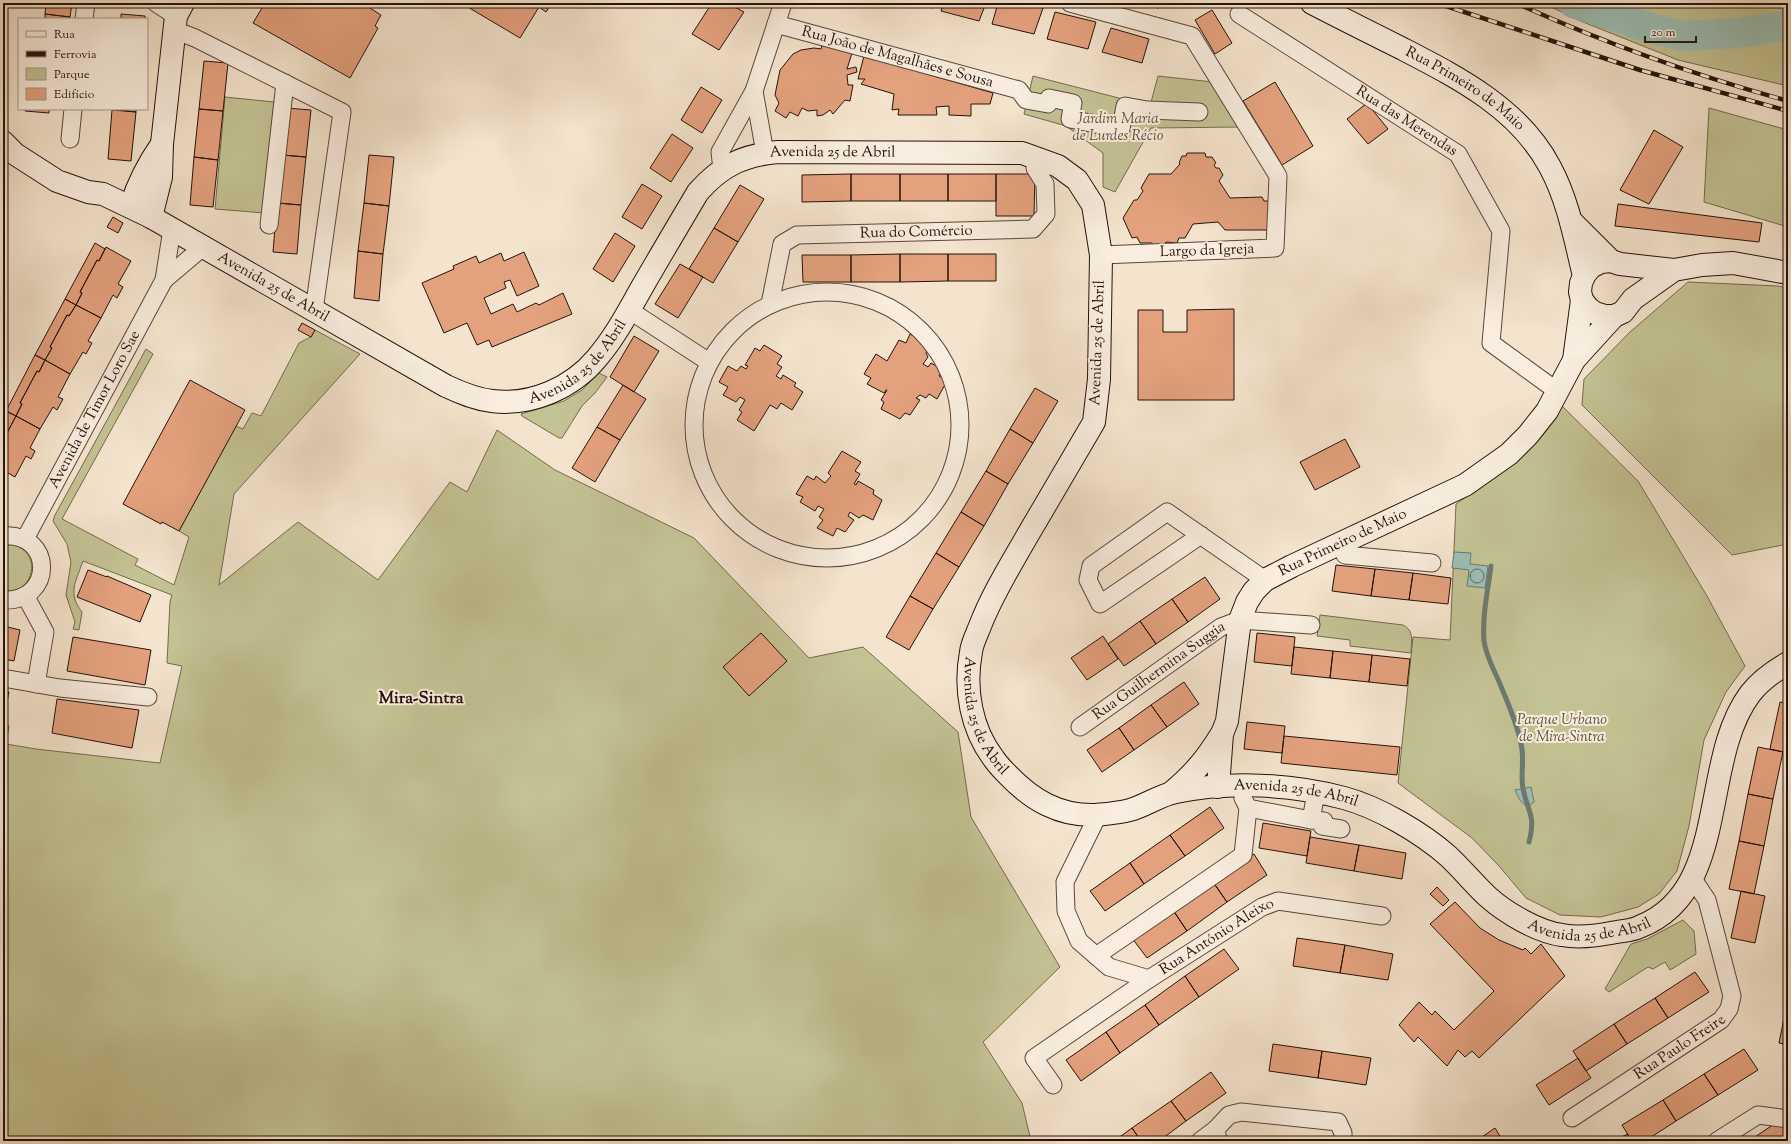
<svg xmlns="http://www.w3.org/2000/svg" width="1791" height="1144" viewBox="0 0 1791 1144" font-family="'Sorts Mill Goudy',serif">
<rect width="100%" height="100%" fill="#f4e4cd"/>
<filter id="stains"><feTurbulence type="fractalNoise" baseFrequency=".005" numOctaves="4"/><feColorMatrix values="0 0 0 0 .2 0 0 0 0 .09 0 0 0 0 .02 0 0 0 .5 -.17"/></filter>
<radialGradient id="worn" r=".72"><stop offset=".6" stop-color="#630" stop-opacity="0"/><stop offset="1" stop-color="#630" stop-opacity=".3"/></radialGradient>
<path fill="#c3c293" stroke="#746a4e" d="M 1543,3 L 1788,3 L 1788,86 L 1678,60 L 1578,20 Z
M 1033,76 L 1150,106 L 1158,76 L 1213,82 L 1240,127 L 1151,128 L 1115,192 L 1103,187 L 1103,153 L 1066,126 L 1024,114 Z
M 225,97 L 274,102 L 264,213 L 215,209 Z
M 1709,108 L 1788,130 L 1788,227 L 1704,202 Z
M 1688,282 L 1778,286 L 1788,288 L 1788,544 L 1732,555 L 1582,405 L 1584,379 L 1630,332 Z
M 315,330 L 360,354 L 234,494 L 219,585 L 298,522 L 378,580 L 450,482 L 467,492 L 497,430 L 555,470 L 694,538 L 809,658 L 863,647 L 958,732 L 971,817 L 1060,967 L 983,1042 L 1022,1103 L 1031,1141 L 3,1141 L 3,725 L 9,726 L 6,744 L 36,749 L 160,763 L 182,666 L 167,663 L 170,602 L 172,595 L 83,561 C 76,582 67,593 82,612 L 79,630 L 73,629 L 75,622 L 66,595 L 71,562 L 67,544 L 53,521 L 55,515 L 146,349 L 153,354 L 62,519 L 138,559 L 135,565 L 174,585 L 189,537 L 179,531 L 236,426 L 243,429 L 252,413 L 261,416 L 299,343 L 311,337 Z
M 599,373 L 607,377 L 595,393 L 582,406 L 562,438 L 559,438 L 522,416 L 521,414 L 564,401 L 582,390 Z
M 1560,404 L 1638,481 L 1707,596 L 1745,666 L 1726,692 L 1704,740 L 1689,826 L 1677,871 L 1659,894 L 1638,907 L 1601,917 L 1560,915 L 1526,898 L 1499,866 L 1472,838 L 1398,783 L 1413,637 L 1450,640 L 1456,504 L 1502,472 Z
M 8,544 C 46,548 34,598 3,590 L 3,545 Z
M 1320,615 L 1403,625 C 1415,631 1411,642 1411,653 L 1350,646 L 1350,640 L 1317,636 Z
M 1683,920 L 1694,931 L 1696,954 L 1670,970 L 1665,962 L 1653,969 L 1648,967 L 1609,992 L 1605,989 L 1631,944 L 1647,939 Z"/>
<path fill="#9cbfb6" stroke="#6c7a71" d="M 1454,552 L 1471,553 L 1470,564 L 1488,566 L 1485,588 L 1467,586 L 1469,570 L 1452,568 Z
M 1531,787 L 1534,802 L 1529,806 C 1521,805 1518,797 1515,790 Z"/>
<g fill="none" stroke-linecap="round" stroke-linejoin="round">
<path stroke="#606860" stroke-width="1" d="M1470 576a7 7 0 1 1 14 0a7 7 0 1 1-14 0Z"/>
<path stroke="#6c7a71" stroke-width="5" d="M 1491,566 C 1488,590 1482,616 1484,641 C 1486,656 1494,670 1500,684 C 1508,703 1517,723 1521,744 C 1525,759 1520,774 1523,789 C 1528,813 1536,815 1529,842"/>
<path stroke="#9cbfb6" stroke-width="30" d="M 1573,3 L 1647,27 L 1682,36 L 1739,33 L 1788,25"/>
</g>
<path fill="#e4a17e" stroke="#25120a" d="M 46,3 L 72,3 L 70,17 L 45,14 Z
M 265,3 L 373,3 L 370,8 L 381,15 L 375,26 L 378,28 L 350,78 L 253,23 Z
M 461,3 L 549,3 L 551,4 L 546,12 L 539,7 L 520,38 Z
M 712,3 L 727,3 L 744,12 L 719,50 L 692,34 Z
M 913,3 L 933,3 L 932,8 Z
M 944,3 L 986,3 L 979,21 L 941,11 Z
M 998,3 L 1024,3 L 1043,8 L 1034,34 L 992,24 Z
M 1136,3 L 1161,3 L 1159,8 Z
M 1212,10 L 1232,43 L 1215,54 L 1195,20 Z
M 1055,12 L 1096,22 L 1088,49 L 1047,39 Z
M 45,14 L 70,17 L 70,19 L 45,19 Z
M 121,14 L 145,16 L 145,19 L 121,19 Z
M 1111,28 L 1149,39 L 1142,63 L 1102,52 Z
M 822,45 L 852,53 L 847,69 L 856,67 L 857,72 L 847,75 L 848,85 L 853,85 L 850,101 L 845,100 L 833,114 L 830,110 L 823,115 L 817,116 L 817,110 L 808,111 L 802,108 L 798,116 L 790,112 L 786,118 L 775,111 L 779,103 L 775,95 L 780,70 L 793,54 L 801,50 L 814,48 L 821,49 Z
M 864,56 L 993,93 L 990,104 L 971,104 L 971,116 L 949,115 L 949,106 L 936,107 L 937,115 L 898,115 L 899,109 L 892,110 L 894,94 L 861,84 L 865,79 L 858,79 Z
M 204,61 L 228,63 L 223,111 L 199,109 Z
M 1275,82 L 1313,146 L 1282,165 L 1243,101 Z
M 701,87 L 722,100 L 702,133 L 681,120 Z
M 1367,103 L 1388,129 L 1368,144 L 1347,119 Z
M 286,108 L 311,110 L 306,157 L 282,155 Z
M 25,109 L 49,109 L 49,113 L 25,111 Z
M 112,109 L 136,109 L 136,112 Z
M 199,109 L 223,111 L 218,160 L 194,157 Z
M 112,110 L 136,112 L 131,161 L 108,159 Z
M 1654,130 L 1683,147 L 1649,204 L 1620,190 Z
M 672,134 L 693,148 L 671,182 L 650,168 Z
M 1187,153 L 1205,153 L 1206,157 L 1212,157 L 1216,163 L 1214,165 L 1216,168 L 1219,168 L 1223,175 L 1219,181 L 1230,198 L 1262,197 L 1264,201 L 1268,201 L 1272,206 L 1270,230 L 1225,230 L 1218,222 L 1193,224 L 1185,238 L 1179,238 L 1177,243 L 1166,242 L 1163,247 L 1153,247 L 1152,243 L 1140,243 L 1137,237 L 1132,238 L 1123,218 L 1134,200 L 1137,200 L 1143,191 L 1141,188 L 1149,174 L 1171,174 L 1180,164 L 1179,163 L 1182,156 L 1186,156 Z
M 282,155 L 306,157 L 301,205 L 277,203 Z
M 369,155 L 394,157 L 389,206 L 364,203 Z
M 194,157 L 218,160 L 213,207 L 190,205 Z
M 851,174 L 851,201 L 802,202 L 802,175 Z
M 851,174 L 900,174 L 900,201 L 851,201 Z
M 900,174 L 948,174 L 948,201 L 900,201 Z
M 948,174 L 996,174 L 996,201 L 948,201 Z
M 996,174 L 1035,174 L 1034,216 L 996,216 Z
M 642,184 L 662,196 L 642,229 L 622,217 Z
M 740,185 L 764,199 L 738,242 L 714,228 Z
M 277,203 L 301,205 L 297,254 L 273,252 Z
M 364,203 L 389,206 L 383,254 L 358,251 Z
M 1618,204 L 1762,223 L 1759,242 L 1615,226 Z
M 113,217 L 123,223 L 118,233 L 107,227 Z
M 714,228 L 738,242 L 713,283 L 689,269 Z
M 615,233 L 635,246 L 613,282 L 593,269 Z
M 95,243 L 105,249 L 99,261 L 97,260 L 80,292 L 82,293 L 76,305 L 65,299 Z
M 106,247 L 131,261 L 118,284 L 123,287 L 117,298 L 113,295 L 101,318 L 76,305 L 82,293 L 80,292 L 97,260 L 99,261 Z
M 358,251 L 383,254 L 379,301 L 354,298 Z
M 524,252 L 539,286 L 517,296 L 510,280 L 504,282 L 506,288 L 484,298 L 491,314 L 513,304 L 517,312 L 536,303 L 539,305 L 563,293 L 572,314 L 492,347 L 489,340 L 477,345 L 467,323 L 444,333 L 422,283 L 454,269 L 453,266 L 476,256 L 479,263 L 501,253 L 504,261 Z
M 900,254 L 948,254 L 948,281 L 900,282 Z
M 900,254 L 900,282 L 851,282 L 851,255 Z
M 948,254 L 996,254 L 996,281 L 948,281 Z
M 802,255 L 851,255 L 851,282 L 803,282 Z
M 680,264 L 703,277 L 678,318 L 655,304 Z
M 65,299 L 76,305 L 69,316 L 67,315 L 50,347 L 52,348 L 45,360 L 35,355 Z
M 76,305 L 101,318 L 88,341 L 92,343 L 86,354 L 83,352 L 70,374 L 45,360 L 52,348 L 50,347 L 67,315 L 69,316 Z
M 1234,309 L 1234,400 L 1138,400 L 1138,310 L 1163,310 L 1163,332 L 1187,332 L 1187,310 Z
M 302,323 L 315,330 L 311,337 L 298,330 Z
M 910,334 L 929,344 L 926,353 L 928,357 L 923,364 L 928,367 L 931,363 L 943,370 L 939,376 L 947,381 L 937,399 L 929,394 L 926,398 L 920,395 L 916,398 L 920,400 L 910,415 L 905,413 L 900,419 L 881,409 L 884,402 L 881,400 L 887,390 L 886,390 L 884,393 L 867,384 L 871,378 L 864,374 L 876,354 L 887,361 L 899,340 L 906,343 Z
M 634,336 L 659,351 L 634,392 L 610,377 Z
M 764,345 L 782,356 L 777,364 L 782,367 L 776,376 L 781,379 L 783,375 L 796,383 L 794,386 L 803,392 L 792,410 L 781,403 L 777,409 L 770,405 L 754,431 L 737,420 L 742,412 L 739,410 L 745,400 L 740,397 L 736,402 L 723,395 L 728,387 L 719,382 L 728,366 L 737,371 L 741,366 L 746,369 L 748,366 L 745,365 L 755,348 L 760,351 Z
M 35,355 L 45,360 L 39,372 L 37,371 L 20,403 L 22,404 L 16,416 L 6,411 Z
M 45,360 L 70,374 L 58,397 L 63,399 L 57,410 L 53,407 L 40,429 L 16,416 L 22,404 L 20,403 L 37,371 L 39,372 Z
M 190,380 L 245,410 L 179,531 L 162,522 L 161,524 L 123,504 Z
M 623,385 L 646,399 L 620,440 L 597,427 Z
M 1035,388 L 1058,401 L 1033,443 L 1010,429 Z
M 6,411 L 16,416 L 7,433 L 5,431 L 3,435 L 3,417 Z
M 16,416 L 40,429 L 30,448 L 35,451 L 31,459 L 26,456 L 15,477 L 3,470 L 3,435 L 5,431 L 7,433 Z
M 597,427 L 620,440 L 595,482 L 572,468 Z
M 1010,429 L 1033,443 L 1008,484 L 986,471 Z
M 1345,439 L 1360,467 L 1315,490 L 1300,462 Z
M 842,451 L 861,462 L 855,471 L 860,474 L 854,484 L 856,485 L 858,481 L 874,490 L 873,494 L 882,500 L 873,520 L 863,515 L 859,518 L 850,512 L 848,516 L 854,520 L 845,532 L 837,528 L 833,536 L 817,528 L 823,520 L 819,517 L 824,509 L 818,506 L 815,511 L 800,502 L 803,497 L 796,494 L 807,476 L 814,480 L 816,476 L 825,483 L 831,476 L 828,473 Z
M 986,471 L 1008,484 L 984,526 L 961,512 Z
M 961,512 L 984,526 L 959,567 L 936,553 Z
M 936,553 L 959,567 L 933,609 L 910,596 Z
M 1336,565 L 1375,569 L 1371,596 L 1332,591 Z
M 1375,569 L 1413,573 L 1409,600 L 1371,596 Z
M 88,570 L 107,577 L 107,576 L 151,595 L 140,622 L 77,597 Z
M 1413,573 L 1451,578 L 1448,604 L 1409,600 Z
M 1205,577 L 1220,599 L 1188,622 L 1172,599 Z
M 910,596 L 933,609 L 909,650 L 886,637 Z
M 1172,599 L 1188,622 L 1156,644 L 1140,621 Z
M 1140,621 L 1156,644 L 1124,666 L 1108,644 Z
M 3,626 L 20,630 L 14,661 L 3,659 Z
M 761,633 L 787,661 L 749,696 L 723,667 Z
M 1257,633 L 1295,637 L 1292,666 L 1254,662 Z
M 1103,636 L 1118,659 L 1087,680 L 1071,658 Z
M 73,637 L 151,650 L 145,685 L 67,671 Z
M 1294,647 L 1333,651 L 1330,678 L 1291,674 Z
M 1333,651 L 1372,655 L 1369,682 L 1330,678 Z
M 1372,655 L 1410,659 L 1407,686 L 1369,682 Z
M 1184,682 L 1199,704 L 1167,727 L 1151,705 Z
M 3,691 L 9,692 L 3,721 Z
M 57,699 L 139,710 L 132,748 L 52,733 Z
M 1780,702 L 1788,703 L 1788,753 L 1770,749 Z
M 1151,705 L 1167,727 L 1134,750 L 1119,728 Z
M 1247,722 L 1285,726 L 1282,753 L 1244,749 Z
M 1119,728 L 1134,750 L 1102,772 L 1087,750 Z
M 1284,736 L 1400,747 L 1397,775 L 1281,763 Z
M 1758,747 L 1783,752 L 1773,799 L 1748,794 Z
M 1748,794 L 1773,799 L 1764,846 L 1739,841 Z
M 1210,807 L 1224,828 L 1185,856 L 1170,835 Z
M 1263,823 L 1311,831 L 1307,856 L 1259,848 Z
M 1170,835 L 1185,856 L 1144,884 L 1130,863 Z
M 1310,837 L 1359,845 L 1354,871 L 1306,863 Z
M 1739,841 L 1764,846 L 1754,894 L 1729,889 Z
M 1359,845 L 1406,853 L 1402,879 L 1354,871 Z
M 1254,854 L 1267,875 L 1227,902 L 1213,882 Z
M 1130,863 L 1144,884 L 1105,911 L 1090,891 Z
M 1213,882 L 1227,902 L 1187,931 L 1173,910 Z
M 1437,887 L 1449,900 L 1443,906 L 1430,894 Z
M 1741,891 L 1765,896 L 1755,943 L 1731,938 Z
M 1455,902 L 1480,928 L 1499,940 L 1523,950 L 1525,948 L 1531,954 L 1541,944 L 1565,976 L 1479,1058 L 1472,1051 L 1465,1057 L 1458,1050 L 1447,1066 L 1418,1037 L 1414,1042 L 1399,1025 L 1419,1002 L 1432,1015 L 1435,1011 L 1454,1030 L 1494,991 L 1430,924 Z
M 1173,910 L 1187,931 L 1147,958 L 1132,938 Z
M 1297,938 L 1345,945 L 1340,973 L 1293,966 Z
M 1345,945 L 1393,954 L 1388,980 L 1340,973 Z
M 1224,949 L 1239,969 L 1199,997 L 1185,976 Z
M 1695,972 L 1709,992 L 1668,1018 L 1655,998 Z
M 1185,976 L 1199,997 L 1159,1025 L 1145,1005 Z
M 1655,998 L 1668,1018 L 1627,1044 L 1614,1024 Z
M 1788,998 L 1788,1045 L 1779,1043 Z
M 1145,1005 L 1159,1025 L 1120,1053 L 1106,1032 Z
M 1614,1024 L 1627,1044 L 1586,1071 L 1573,1051 Z
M 1106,1032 L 1120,1053 L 1081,1081 L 1066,1060 Z
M 1273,1044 L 1322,1051 L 1318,1078 L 1269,1071 Z
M 1744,1049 L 1758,1070 L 1718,1095 L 1704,1074 Z
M 1322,1051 L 1371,1058 L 1366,1085 L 1318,1078 Z
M 1578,1058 L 1591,1078 L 1549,1105 L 1536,1085 Z
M 1211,1072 L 1226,1093 L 1186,1121 L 1171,1101 Z
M 1704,1074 L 1718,1095 L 1676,1121 L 1663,1100 Z
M 1663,1100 L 1676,1121 L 1645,1141 L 1632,1141 L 1622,1125 Z
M 1171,1101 L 1186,1121 L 1159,1141 L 1141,1141 L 1132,1128 Z
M 1780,1120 L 1788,1133 L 1788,1141 L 1749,1141 Z
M 1132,1128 L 1141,1141 L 1114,1141 Z
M 1495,1128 L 1503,1141 L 1476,1141 Z
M 1627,1134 L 1632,1141 L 1615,1141 Z"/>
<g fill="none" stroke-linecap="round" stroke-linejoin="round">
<g stroke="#59463b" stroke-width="19">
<g id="street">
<path d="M 156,3 L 176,16"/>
<path d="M 1070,3 L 1192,36 L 1278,176 L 1275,248 L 1101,255"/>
<path id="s1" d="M 1239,14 L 1458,154 L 1501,231 L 1491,343 L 1557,391"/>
<path d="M 84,19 L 86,3"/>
<path id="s2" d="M 776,24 L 1019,90 L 1026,100 L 1048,104 L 1049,98 L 1073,103 L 1070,119 L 1121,129 L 1125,106 L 1147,110 L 1199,112"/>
<path d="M 174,30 L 195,38 L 342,112 L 314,310"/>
<path d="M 754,91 L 765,153"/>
<path d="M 70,139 L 73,109"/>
<path d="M 722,169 L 720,152 L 754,91 L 783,3"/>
<path d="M 269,225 L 285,83"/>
<path d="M 164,280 L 203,247"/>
<circle cx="827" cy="425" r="133"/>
<path id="s3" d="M 770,304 L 782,244 L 797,235 L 1033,229 L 1046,214 L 1045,184 L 1035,168 L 1036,156"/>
<path d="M 629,310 L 709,362"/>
<path d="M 1201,535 L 1100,604 L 1088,580 L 1091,566 L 1167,512 L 1265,580"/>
<path d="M 3,536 C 54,532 55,602 3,600"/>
<path id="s4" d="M 25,539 L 164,280 L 172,229"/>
<path d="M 1345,555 L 1432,563"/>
<path d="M 26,597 L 45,632 L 36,684"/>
<path d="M 3,678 L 60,688 L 148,697"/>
<path id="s5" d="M 1080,727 L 1221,627 L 1240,620 L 1311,625"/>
<path d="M 1243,798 L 1248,808 L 1311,820 L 1316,793"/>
<path id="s6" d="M 1098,815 L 1065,882 L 1066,911 L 1079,941 L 1109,967 L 1149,979 L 1262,907 L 1278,901 L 1382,916"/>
<path d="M 1311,820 L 1324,821 L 1322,826 L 1341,829"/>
<path d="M 1096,956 L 1243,855 L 1248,808"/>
<path d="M 1053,1085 L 1034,1058 L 1149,979"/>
<path id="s7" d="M 1572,1118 L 1721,1020 L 1729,1009 L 1732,996 L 1707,900 L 1693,879"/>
<path d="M 1200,1141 L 1216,1129"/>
<path d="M 1218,1141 L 1216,1129 L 1229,1115 L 1241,1112 L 1338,1122 L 1343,1133 L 1343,1141"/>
<path d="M 1717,1141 L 1758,1115 L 1788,1119"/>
</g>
</g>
<g stroke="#25120a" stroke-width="24">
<g id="secondary">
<path id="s8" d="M 1312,3 C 1341,18 1371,33 1401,48 C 1457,77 1519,108 1550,167 C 1568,200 1575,239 1584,276"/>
<path id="s9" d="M 3,142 L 15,154 L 57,181 L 88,192 L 103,194 L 151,217 L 446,386 C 461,393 475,399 492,401 C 531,406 572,388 597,358 C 615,337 628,312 641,289 C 660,256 679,224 698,192 C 721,166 743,155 778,152 L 1022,153 L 1058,166 L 1077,180 L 1093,205 L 1101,255 L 1099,379 L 1094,422 C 1071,461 1049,499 1026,538 C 1010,566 992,595 980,626 C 977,634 972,643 971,652 C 964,689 971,729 994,759 C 998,765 1003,770 1008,775 C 1032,800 1059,816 1095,815 C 1106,814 1119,813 1130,810 C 1145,806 1160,795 1176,792 C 1230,781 1290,784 1344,798 C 1378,807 1422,833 1448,856 C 1462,869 1474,884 1488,897 C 1506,913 1538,932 1562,935 C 1578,938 1595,936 1611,933 C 1620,931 1631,931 1639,927 C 1731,892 1699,762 1750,694 C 1760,681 1774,671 1788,663"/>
<path d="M 131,206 C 138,183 148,164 162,144"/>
<path d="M 151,217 L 161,177 L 162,144 L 176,16 L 183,3"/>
<path d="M 1571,221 L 1611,261"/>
<path d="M 1674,270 L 1633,299 L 1623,312 L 1614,316 L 1605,316 L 1595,313 L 1588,308 L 1582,300 L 1580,292 L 1581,283 L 1585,274 L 1591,267 L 1601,262 L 1611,261 L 1620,264 L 1674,270 L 1702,265 L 1733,263 L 1788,273"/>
<path d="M 1574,360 L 1582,300"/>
<path id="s10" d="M 1218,787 L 1222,734 L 1227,721 L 1240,620 L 1247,602 L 1254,591 L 1265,580 L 1292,566 L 1465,485 L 1509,454 L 1528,435 L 1547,411 L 1574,360 L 1614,316"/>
<path d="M 1171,793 C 1194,774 1206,759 1221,735"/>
</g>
</g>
<use href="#street" stroke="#f8edde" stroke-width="17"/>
<use href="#secondary" stroke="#f8edde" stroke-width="22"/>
<g stroke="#25120a" stroke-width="4.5">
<path id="rail" d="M 1437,3 L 1640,70 L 1788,111
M 1516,3 C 1604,43 1694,75 1788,101"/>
</g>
<use href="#rail" stroke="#f8edde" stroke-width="3" stroke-dasharray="9" stroke-linecap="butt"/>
</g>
<g text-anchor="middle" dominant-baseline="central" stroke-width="4" stroke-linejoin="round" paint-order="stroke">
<g font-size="15" fill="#25120a" stroke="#f8edde">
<text stroke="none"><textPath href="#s2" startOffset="126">Rua João de Magalhães e Sousa</textPath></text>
<text stroke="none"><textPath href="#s8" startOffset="176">Rua Primeiro de Maio</textPath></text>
<text stroke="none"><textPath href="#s1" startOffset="199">Rua das Merendas</textPath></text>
<text stroke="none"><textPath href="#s9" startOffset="1016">Avenida 25 de Abril</textPath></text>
<text stroke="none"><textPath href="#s3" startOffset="198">Rua do Comércio</textPath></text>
<text transform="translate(1207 251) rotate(-2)">Largo da Igreja</text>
<text stroke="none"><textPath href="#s9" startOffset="309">Avenida 25 de Abril</textPath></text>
<text transform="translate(1098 343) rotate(-88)">Avenida 25 de Abril</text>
<text stroke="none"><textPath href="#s9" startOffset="657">Avenida 25 de Abril</textPath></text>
<text stroke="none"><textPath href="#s4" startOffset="147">Avenida de Timor Loro Sae</textPath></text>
<text stroke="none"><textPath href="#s10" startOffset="303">Rua Primeiro de Maio</textPath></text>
<text stroke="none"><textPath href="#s5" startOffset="97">Rua Guilhermina Suggia</textPath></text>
<text stroke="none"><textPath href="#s9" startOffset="1844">Avenida 25 de Abril</textPath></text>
<text stroke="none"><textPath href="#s9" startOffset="2215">Avenida 25 de Abril</textPath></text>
<text stroke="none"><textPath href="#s9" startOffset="2552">Avenida 25 de Abril</textPath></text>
<text stroke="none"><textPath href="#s6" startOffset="298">Rua António Aleixo</textPath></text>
<text stroke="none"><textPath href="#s7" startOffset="129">Rua Paulo Freire</textPath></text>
</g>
<g font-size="15" font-style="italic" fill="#5c503a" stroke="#f8edde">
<text x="1118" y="119">Jardim Maria<tspan x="1118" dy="17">de Lurdes Récio</tspan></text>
<text x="1562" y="720">Parque Urbano<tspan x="1562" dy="17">de Mira-Sintra</tspan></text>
</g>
<g font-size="17" font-weight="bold" fill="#25120a" stroke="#f8edde">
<text x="421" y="699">Mira-Sintra</text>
</g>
</g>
<rect width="1791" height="1144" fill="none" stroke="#f4e4cd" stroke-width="16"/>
<rect x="4" y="4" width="1783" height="1136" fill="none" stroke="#25120a" stroke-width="2"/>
<rect x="8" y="8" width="1775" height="1128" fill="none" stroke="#25120a"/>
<rect x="18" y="18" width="130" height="92" fill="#f8edde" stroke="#a49589"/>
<rect x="26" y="31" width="20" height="6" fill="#f8edde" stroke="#a49589"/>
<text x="54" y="38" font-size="12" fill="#25120a">Rua</text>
<rect x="26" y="51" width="20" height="6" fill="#25120a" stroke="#a49589"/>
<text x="54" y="58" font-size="12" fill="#25120a">Ferrovia</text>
<rect x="26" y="68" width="20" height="12" fill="#c3c293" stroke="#a49589"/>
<text x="54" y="78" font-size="12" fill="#25120a">Parque</text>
<rect x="26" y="88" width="20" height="12" fill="#e4a17e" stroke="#a49589"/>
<text x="54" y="98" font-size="12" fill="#25120a">Edifício</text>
<path d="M1645 36v6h51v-6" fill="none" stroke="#25120a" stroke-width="2"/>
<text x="1651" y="36" font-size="12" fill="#25120a" stroke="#f8edde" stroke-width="3" paint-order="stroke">20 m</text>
<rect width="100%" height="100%" filter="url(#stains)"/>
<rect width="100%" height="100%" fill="url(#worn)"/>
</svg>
